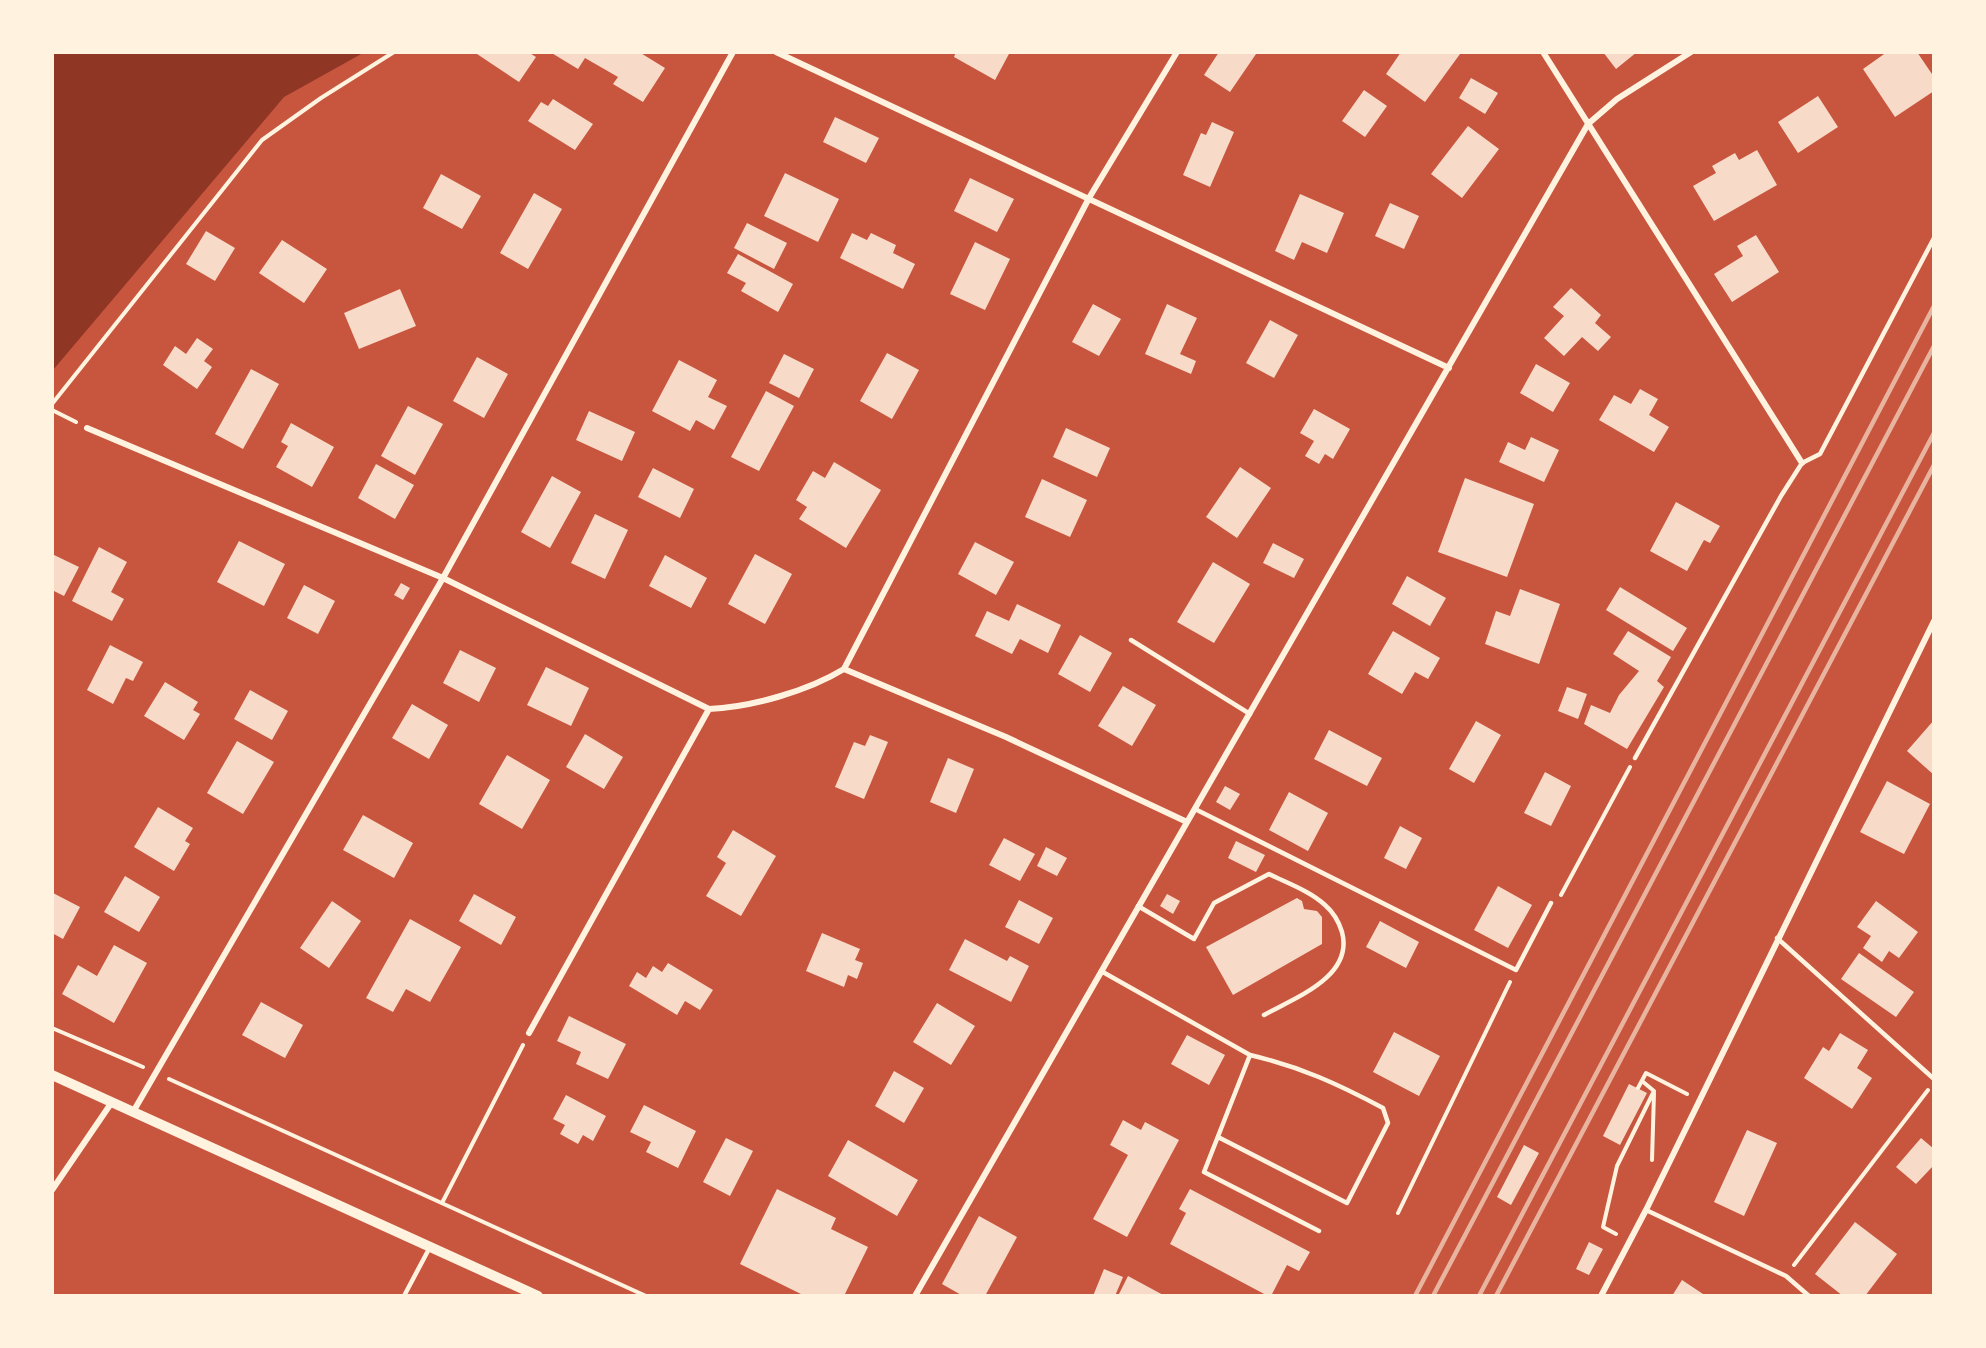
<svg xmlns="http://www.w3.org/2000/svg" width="1986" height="1348" viewBox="0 0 1986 1348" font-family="'PT Sans',sans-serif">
<rect width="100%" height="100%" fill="#c8553d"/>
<path fill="#8f3625" d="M 53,52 L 363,53 L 284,97 L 53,370 Z"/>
<path fill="#f7dbc8" d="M 474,52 L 528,52 L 536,57 L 519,82 Z
M 550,52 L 639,52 L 665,68 L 643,102 L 613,84 L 618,77 L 585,58 L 578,69 Z
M 956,52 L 1010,52 L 995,80 L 954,57 Z
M 1219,52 L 1256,54 L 1230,92 L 1204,75 Z
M 1401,52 L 1458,52 L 1460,54 L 1425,102 L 1386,74 Z
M 1603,52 L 1637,52 L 1616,69 Z
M 1887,52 L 1917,52 L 1934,77 L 1934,91 L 1895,117 L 1863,69 Z
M 1471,78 L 1498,93 L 1485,114 L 1459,98 Z
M 1364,90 L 1387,106 L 1365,137 L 1342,121 Z
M 1818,96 L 1838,127 L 1798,153 L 1778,122 Z
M 553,99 L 593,124 L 575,150 L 528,121 L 541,102 L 548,106 Z
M 835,117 L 879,138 L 866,163 L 823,142 Z
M 1212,122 L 1234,132 L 1210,187 L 1183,175 L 1201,133 L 1206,135 Z
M 1468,126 L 1499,149 L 1462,198 L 1431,174 Z
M 1757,150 L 1777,185 L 1714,221 L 1693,186 L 1716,173 L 1712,166 L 1735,153 L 1739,160 Z
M 785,173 L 839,199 L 818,242 L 764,216 Z
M 441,174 L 481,196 L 462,229 L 423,208 Z
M 970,178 L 1014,199 L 997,232 L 954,211 Z
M 534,193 L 562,209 L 528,269 L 500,253 Z
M 1300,194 L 1344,213 L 1327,253 L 1302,242 L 1294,260 L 1275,251 Z
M 1390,203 L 1419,216 L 1404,249 L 1375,236 Z
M 747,223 L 787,243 L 774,269 L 734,248 Z
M 206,231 L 235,248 L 215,281 L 186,264 Z
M 852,233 L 867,240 L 871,233 L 896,245 L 893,253 L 915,264 L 903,289 L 840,258 Z
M 1756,235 L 1779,272 L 1732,302 L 1714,274 L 1743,256 L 1737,246 Z
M 282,240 L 327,269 L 304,303 L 259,273 Z
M 975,242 L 1010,259 L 985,310 L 950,294 Z
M 738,254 L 793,284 L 778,312 L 741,291 L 746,283 L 727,273 Z
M 1571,288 L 1601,315 L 1595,323 L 1611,337 L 1598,351 L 1582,337 L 1564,356 L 1544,338 L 1564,316 L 1553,307 Z
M 400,289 L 416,326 L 359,349 L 344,313 Z
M 1093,304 L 1121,319 L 1099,356 L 1072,342 Z
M 1167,304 L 1197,318 L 1180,354 L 1196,361 L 1191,374 L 1145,354 Z
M 1270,320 L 1298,335 L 1274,378 L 1246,363 Z
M 197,338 L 213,349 L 204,361 L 212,367 L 197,389 L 163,365 L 175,346 L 186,354 Z
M 887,353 L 919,370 L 892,419 L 860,401 Z
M 784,354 L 814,369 L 799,398 L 769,383 Z
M 477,357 L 508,374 L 484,418 L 453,401 Z
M 679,360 L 717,380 L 708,397 L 727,406 L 714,430 L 696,420 L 690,431 L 652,411 Z
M 1536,364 L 1570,383 L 1553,412 L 1520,393 Z
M 251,369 L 279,384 L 243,449 L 215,434 Z
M 1640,389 L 1658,399 L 1649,415 L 1669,427 L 1654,452 L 1599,420 L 1614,395 L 1631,404 Z
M 766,391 L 794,406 L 759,471 L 731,457 Z
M 408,406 L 443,424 L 415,475 L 381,456 Z
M 1314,409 L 1350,429 L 1333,459 L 1325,454 L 1319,464 L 1305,456 L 1314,441 L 1300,433 Z
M 589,411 L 635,432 L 622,461 L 576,440 Z
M 291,423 L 334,447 L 312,487 L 276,467 L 288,446 L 281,442 Z
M 1066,428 L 1110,448 L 1097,477 L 1053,457 Z
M 1531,437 L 1559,450 L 1544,482 L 1499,462 L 1508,442 L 1525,450 Z
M 834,462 L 881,490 L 846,548 L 799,519 L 807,507 L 796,500 L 813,471 L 825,478 Z
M 376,464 L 414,485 L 395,519 L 358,498 Z
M 1240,467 L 1271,488 L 1237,538 L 1206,517 Z
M 653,468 L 694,489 L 680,518 L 638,497 Z
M 552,476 L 581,492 L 550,548 L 521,532 Z
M 1465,478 L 1534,504 L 1507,577 L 1438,552 Z
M 1042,479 L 1087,500 L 1070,537 L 1025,517 Z
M 1676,502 L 1720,526 L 1710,543 L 1704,540 L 1687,571 L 1650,551 Z
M 595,514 L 628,530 L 605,579 L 571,563 Z
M 239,541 L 285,564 L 264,606 L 217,582 Z
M 975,542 L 1014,562 L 996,595 L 958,574 Z
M 1273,543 L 1304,559 L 1294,578 L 1263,563 Z
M 99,547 L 127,562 L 111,592 L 124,599 L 112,621 L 72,601 Z
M 52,554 L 79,567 L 64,596 L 52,590 Z
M 755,554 L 792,574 L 765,624 L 728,604 Z
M 665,555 L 707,578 L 691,608 L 649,586 Z
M 1213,562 L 1250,584 L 1214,643 L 1177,622 Z
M 1407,576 L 1446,598 L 1430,626 L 1392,604 Z
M 401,583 L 410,588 L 403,600 L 394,595 Z
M 304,585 L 335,601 L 318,634 L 287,618 Z
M 1620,587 L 1687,628 L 1673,651 L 1606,610 Z
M 1520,589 L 1560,604 L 1539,664 L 1485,644 L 1496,611 L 1510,616 Z
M 1017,604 L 1061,625 L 1048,653 L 1020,639 L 1012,654 L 975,636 L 987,611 L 1009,621 Z
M 1393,631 L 1440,658 L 1428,679 L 1415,672 L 1402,694 L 1368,674 Z
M 1628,631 L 1671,657 L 1657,681 L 1664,687 L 1627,749 L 1584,724 L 1591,705 L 1610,713 L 1619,695 L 1639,671 L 1613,654 Z
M 1080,635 L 1112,653 L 1090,692 L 1058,674 Z
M 110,645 L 143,662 L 133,681 L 126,678 L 113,704 L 87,690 Z
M 460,650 L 496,668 L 479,702 L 443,683 Z
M 546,667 L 589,688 L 571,726 L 527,705 Z
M 165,682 L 198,702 L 193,710 L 200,714 L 184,740 L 144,716 Z
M 1123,686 L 1156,705 L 1132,746 L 1098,726 Z
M 1567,687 L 1587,694 L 1578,719 L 1558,711 Z
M 250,690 L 288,711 L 272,740 L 234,719 Z
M 412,704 L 448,725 L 429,759 L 392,738 Z
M 1934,720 L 1934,775 L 1907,751 Z
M 1476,721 L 1501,735 L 1474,783 L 1449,769 Z
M 1329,730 L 1382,758 L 1367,786 L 1314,759 Z
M 585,734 L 623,757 L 604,789 L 566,767 Z
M 870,735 L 888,742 L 864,799 L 835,787 L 854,742 L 865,746 Z
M 237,741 L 274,762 L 243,814 L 207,793 Z
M 507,755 L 550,780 L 522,829 L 479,804 Z
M 948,758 L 974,769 L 956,813 L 930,802 Z
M 1545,772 L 1571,786 L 1551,826 L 1524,813 Z
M 1887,781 L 1930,804 L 1904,854 L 1860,832 Z
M 1225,786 L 1240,794 L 1230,810 L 1216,802 Z
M 1289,792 L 1328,813 L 1308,851 L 1269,830 Z
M 158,807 L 193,828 L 185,841 L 190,844 L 174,871 L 134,847 Z
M 363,815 L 413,843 L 394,878 L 343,850 Z
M 1400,826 L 1422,838 L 1406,869 L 1384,858 Z
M 733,830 L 776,856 L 741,916 L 706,896 L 726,863 L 717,857 Z
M 1004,838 L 1035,854 L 1020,881 L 989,865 Z
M 1236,841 L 1265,855 L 1256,872 L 1228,858 Z
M 1046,847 L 1067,858 L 1057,876 L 1037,866 Z
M 125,876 L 160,897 L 139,932 L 104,912 Z
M 1498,886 L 1532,905 L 1508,948 L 1474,930 Z
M 53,893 L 80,907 L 63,939 L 52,933 Z
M 474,894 L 516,917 L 501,945 L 459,921 Z
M 1167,894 L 1180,901 L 1173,914 L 1160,906 Z
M 1297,898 L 1302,901 L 1304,909 L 1317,911 L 1322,917 L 1322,944 L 1233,995 L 1206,947 Z
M 1019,900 L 1053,918 L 1039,944 L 1005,927 Z
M 332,901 L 361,921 L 329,968 L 300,948 Z
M 1876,901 L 1918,932 L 1899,958 L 1889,951 L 1882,962 L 1863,948 L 1871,936 L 1857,927 Z
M 410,919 L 461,947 L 430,1002 L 406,989 L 393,1012 L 366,998 Z
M 1380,921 L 1419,942 L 1406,968 L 1366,947 Z
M 822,933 L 860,949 L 855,960 L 863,963 L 857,979 L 848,975 L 844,987 L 806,971 Z
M 965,939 L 1007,961 L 1010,956 L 1029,966 L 1011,1002 L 949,970 Z
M 114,945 L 147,963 L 114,1023 L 62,994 L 78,965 L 97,976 Z
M 1859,953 L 1914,992 L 1896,1017 L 1841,979 Z
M 668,963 L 713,990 L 700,1010 L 685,1001 L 677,1015 L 629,986 L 637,972 L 646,978 L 653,966 L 662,972 Z
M 261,1002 L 303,1025 L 285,1058 L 242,1035 Z
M 937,1003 L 975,1026 L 951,1065 L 913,1042 Z
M 569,1016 L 626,1044 L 608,1079 L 576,1064 L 581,1052 L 557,1041 Z
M 1394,1032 L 1440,1056 L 1419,1096 L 1373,1072 Z
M 1840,1033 L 1868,1050 L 1857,1068 L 1872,1078 L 1852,1109 L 1804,1078 L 1823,1047 L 1829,1051 Z
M 1187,1035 L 1225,1055 L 1209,1085 L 1171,1064 Z
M 894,1071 L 924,1088 L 904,1123 L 875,1106 Z
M 1629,1084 L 1647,1093 L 1620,1145 L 1603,1136 Z
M 566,1095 L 606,1116 L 593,1141 L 583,1135 L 578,1144 L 560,1134 L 565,1125 L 553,1119 Z
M 644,1105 L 696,1131 L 678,1168 L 646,1152 L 651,1142 L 630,1132 Z
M 1123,1120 L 1141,1130 L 1145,1122 L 1179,1140 L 1127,1237 L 1093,1219 L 1128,1155 L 1110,1145 Z
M 1747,1130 L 1777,1143 L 1744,1216 L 1714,1202 Z
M 726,1138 L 753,1151 L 730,1196 L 703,1182 Z
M 1921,1138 L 1934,1149 L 1934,1165 L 1916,1184 L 1896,1167 Z
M 848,1140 L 918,1180 L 897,1216 L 828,1176 Z
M 1524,1145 L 1539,1153 L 1511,1205 L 1497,1197 Z
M 777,1189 L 836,1218 L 831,1229 L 868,1247 L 844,1296 L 805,1296 L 740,1264 Z
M 1190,1189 L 1310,1252 L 1299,1271 L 1287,1265 L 1271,1296 L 1268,1296 L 1170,1244 L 1186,1213 L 1179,1209 Z
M 979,1216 L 1017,1237 L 985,1296 L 963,1296 L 942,1284 Z
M 1855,1222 L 1897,1254 L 1865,1296 L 1843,1296 L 1815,1274 Z
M 1589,1242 L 1603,1249 L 1589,1275 L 1576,1269 Z
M 1104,1269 L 1123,1277 L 1115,1296 L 1093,1296 Z
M 1128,1276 L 1165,1296 L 1118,1296 Z
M 1682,1280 L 1706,1296 L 1672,1296 Z"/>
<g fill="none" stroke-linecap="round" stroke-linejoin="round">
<path stroke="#fff3e0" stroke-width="4" d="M 52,404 L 262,140 L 321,98 L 394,52
M 52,410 L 76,422
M 1561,895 L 1630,767
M 52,1028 L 143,1067
M 169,1079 L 646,1296
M 1638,1088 L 1646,1073 L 1687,1094
M 1652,1160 L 1654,1093
M 442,1203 L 523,1045
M 1398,1213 L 1510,982
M 1616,1234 L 1603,1227 L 1617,1166 L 1654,1091 L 1642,1081
M 1794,1265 L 1928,1090"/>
<path stroke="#fff3e0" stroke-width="4.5" d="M 1131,640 L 1250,714
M 1635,758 L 1781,496 L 1802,463 L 1820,454 L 1934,238
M 1195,809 L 1516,970 L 1551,903
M 1138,906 L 1194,939 L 1214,903 L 1269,874 C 1287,883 1310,891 1325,905 C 1333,912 1339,922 1342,932 C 1354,977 1294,998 1264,1015
M 1777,938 L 1934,1079
M 1101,971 L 1250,1055 L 1204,1172 L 1319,1231
M 1218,1137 L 1347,1203 L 1388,1123 L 1383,1108 C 1338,1084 1301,1067 1250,1055
M 1646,1210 L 1786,1276 L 1809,1296
M 404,1296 L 430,1247"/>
<path stroke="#fff3e0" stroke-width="6" d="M 776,52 L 1449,368
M 1543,52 L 1802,463
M 87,428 L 443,578 L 709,709
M 844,669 L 1006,737 L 1187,822
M 529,1033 L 709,709 C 752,707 808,691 844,669 L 1089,198 L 1177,52
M 133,1112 L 443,578 L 733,52
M 52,1190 L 112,1102
M 915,1296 L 1588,124 L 1617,99 L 1691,52
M 1601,1296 L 1646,1210 L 1934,621"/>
<path stroke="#fff3e0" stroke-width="10" d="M 52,1075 L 538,1296"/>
<path stroke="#e9b49f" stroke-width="4.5" d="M 1415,1296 L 1934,306
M 1433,1296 L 1934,346
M 1479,1296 L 1934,433
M 1496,1296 L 1934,465"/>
</g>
<rect width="1986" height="1348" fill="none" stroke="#fff3e0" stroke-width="108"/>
</svg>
